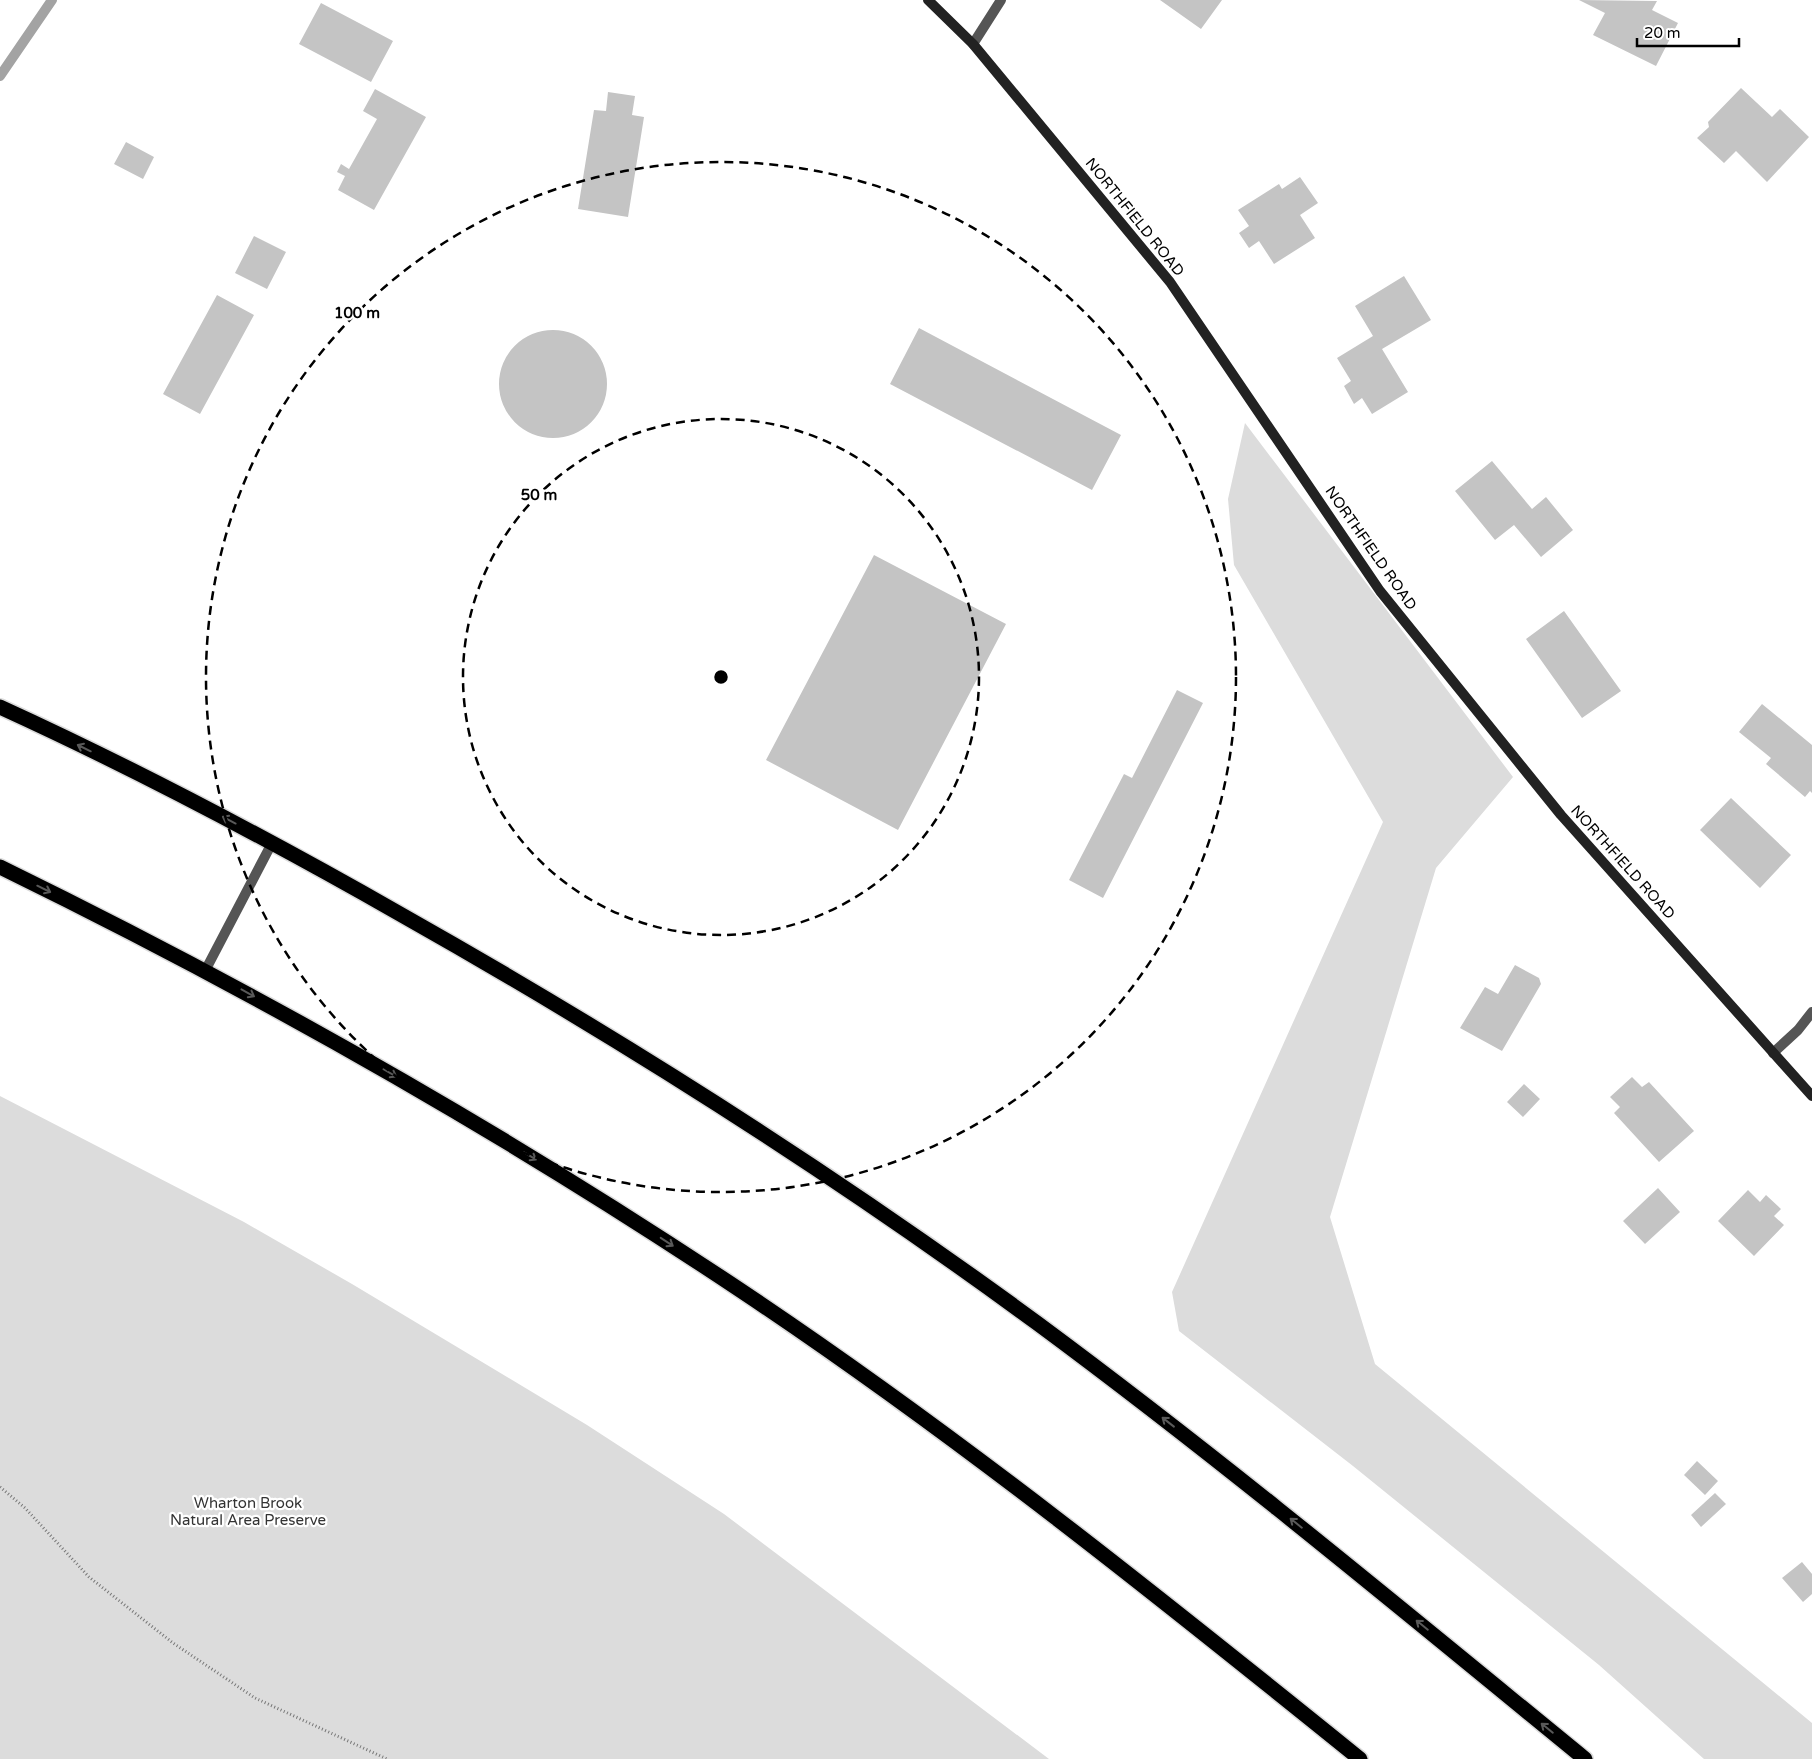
<svg xmlns="http://www.w3.org/2000/svg" width="1812" height="1759" viewBox="0 0 1812 1759" font-family="'Varela Round',sans-serif">
<rect width="100%" height="100%" fill="#fff"/>
<path fill="#dcdcdc" d="M 1245,423 L 1513,777 L 1436,868 L 1330,1217 L 1375,1364 L 1812,1723 L 1812,1759 L 1704,1759 L 1599,1665 L 1353,1466 L 1179,1331 L 1172,1292 L 1383,822 L 1234,565 L 1228,499 Z
M 0,1096 L 244,1222 L 352,1284 L 587,1425 L 724,1514 L 1049,1759 L 0,1759 Z"/>
<g fill="none" stroke-linecap="round" stroke-linejoin="round">
<path stroke="#a3a3a3" stroke-width="10" d="M 0,76 L 52,0"/>
</g>
<path fill="#c4c4c4" d="M 1160,0 L 1222,0 L 1201,29 Z
M 1579,0 L 1657,1 L 1652,10 L 1678,23 L 1656,66 L 1593,35 L 1605,13 Z
M 321,3 L 393,41 L 371,82 L 299,44 Z
M 1741,88 L 1772,117 L 1780,109 L 1809,137 L 1767,182 L 1736,151 L 1724,163 L 1697,138 L 1709,127 L 1708,122 Z
M 375,89 L 426,117 L 374,210 L 338,190 L 345,176 L 337,172 L 341,164 L 349,169 L 377,119 L 363,111 Z
M 608,92 L 635,96 L 632,115 L 644,117 L 628,217 L 578,209 L 594,110 L 606,111 Z
M 126,142 L 154,157 L 143,179 L 114,164 Z
M 1300,177 L 1318,203 L 1300,215 L 1315,238 L 1274,264 L 1259,241 L 1249,248 L 1239,233 L 1249,226 L 1238,210 L 1279,184 L 1282,189 Z
M 254,236 L 286,252 L 267,289 L 235,273 Z
M 1404,276 L 1431,320 L 1382,349 L 1408,392 L 1372,414 L 1362,398 L 1354,404 L 1344,386 L 1351,381 L 1337,358 L 1373,336 L 1355,306 Z
M 217,295 L 254,315 L 200,414 L 163,394 Z
M 919,328 L 1121,435 L 1092,490 L 890,384 Z
M499 384a54 54 0 1 1 108 0a54 54 0 1 1-108 0Z
M 1492,461 L 1532,509 L 1546,497 L 1573,530 L 1541,557 L 1514,525 L 1495,540 L 1455,491 Z
M 874,555 L 1006,624 L 898,830 L 766,760 Z
M 1564,611 L 1621,691 L 1582,718 L 1526,639 Z
M 1177,690 L 1203,703 L 1103,898 L 1069,880 L 1124,774 L 1132,778 Z
M 1762,704 L 1812,745 L 1812,793 L 1810,791 L 1805,797 L 1766,764 L 1771,758 L 1739,732 Z
M 1731,798 L 1791,855 L 1760,888 L 1700,830 Z
M 1515,965 L 1539,978 L 1541,984 L 1502,1051 L 1460,1028 L 1485,987 L 1498,994 Z
M 1632,1077 L 1642,1087 L 1649,1082 L 1694,1131 L 1659,1162 L 1614,1113 L 1620,1107 L 1610,1097 Z
M 1524,1084 L 1540,1099 L 1523,1117 L 1507,1102 Z
M 1658,1188 L 1680,1212 L 1645,1244 L 1623,1221 Z
M 1748,1190 L 1760,1202 L 1766,1195 L 1781,1209 L 1774,1216 L 1784,1225 L 1754,1256 L 1718,1221 Z
M 1697,1461 L 1718,1481 L 1705,1495 L 1684,1475 Z
M 1715,1493 L 1726,1504 L 1701,1527 L 1691,1515 Z
M 1802,1562 L 1812,1574 L 1812,1594 L 1803,1602 L 1782,1578 Z"/>
<g fill="none" stroke-linecap="round" stroke-linejoin="round">
<g stroke="#dbdbdb" stroke-width="18">
<path id="highway" d="M 0,707 C 136,769 270,840 400,914 C 620,1038 834,1174 1037,1323 C 1225,1462 1404,1611 1585,1759
M 0,867 C 256,992 503,1132 740,1290 C 956,1434 1158,1596 1360,1759"/>
</g>
<path stroke="#777" stroke-width="3" stroke-dasharray="1 2.5" stroke-linecap="butt" d="M 0,1487 L 25,1508 L 89,1577 L 173,1643 L 255,1698 L 387,1759"/>
<path stroke="#555" stroke-width="10" d="M 205,971 L 272,843"/>
<path stroke="#555" stroke-width="10" d="M 973,44 L 1001,0
M 1773,1053 L 1798,1030 L 1812,1012"/>
<path stroke="#222" stroke-width="10" d="M 928,0 L 973,44 L 1170,282 L 1380,591 L 1561,815 L 1812,1096"/>
<use href="#highway" stroke="#000" stroke-width="15"/>
</g>
<defs><path id="oneway-shaft" d="M-6 0H5M1.5-3L5.5 0L1.5 3" fill="none" stroke-width="1.6" stroke-linecap="round" stroke-linejoin="round" transform="scale(1.25)"/></defs>
<g stroke="#595959">
<use href="#oneway-shaft" transform="translate(84 748) rotate(-154)"/>
<use href="#oneway-shaft" transform="translate(229 820) rotate(-152)"/>
<use href="#oneway-shaft" transform="translate(44 889) rotate(26)"/>
<use href="#oneway-shaft" transform="translate(248 993) rotate(29)"/>
<use href="#oneway-shaft" transform="translate(390 1073) rotate(30)"/>
<use href="#oneway-shaft" transform="translate(530 1156) rotate(31)"/>
<use href="#oneway-shaft" transform="translate(667 1242) rotate(33)"/>
<use href="#oneway-shaft" transform="translate(1168 1422) rotate(-142)"/>
<use href="#oneway-shaft" transform="translate(1296 1523) rotate(-141)"/>
<use href="#oneway-shaft" transform="translate(1422 1625) rotate(-141)"/>
<use href="#oneway-shaft" transform="translate(1547 1728) rotate(-141)"/>
</g>
<g fill="none" stroke="#000" stroke-width="2.5" stroke-dasharray="9 6">
<circle cx="721" cy="677" r="258"/>
<circle cx="721" cy="677" r="515"/>
</g>
<g text-anchor="middle" dominant-baseline="central" stroke-width="4.5" stroke-linejoin="round" paint-order="stroke">
<g font-size="15" fill="#000" stroke="#fff">
<text transform="translate(1135 217) rotate(51)">NORTHFIELD ROAD</text>
<text transform="translate(1371 548) rotate(55)">NORTHFIELD ROAD</text>
<text transform="translate(1623 862) rotate(48)">NORTHFIELD ROAD</text>
</g>
<g font-size="15" fill="#333" stroke="#fff">
<text x="248" y="1503">Wharton Brook<tspan x="248" dy="17">Natural Area Preserve</tspan></text>
</g>
</g>
<circle cx="721" cy="677" r="8" fill="#000" stroke="#fff" stroke-width="2.5"/>
<g font-size="15" text-anchor="middle" font-weight="bold" fill="#000" stroke="#fff" stroke-width="4.5" stroke-linejoin="round" paint-order="stroke">
<text x="357" y="318">100 m</text>
<text x="539" y="500">50 m</text>
</g>
<path d="M1637 38v8h102v-8" fill="none" stroke="#000000" stroke-width="2.5"/>
<text x="1644" y="38" font-size="15" fill="#000000" stroke="#ffffff" stroke-width="4" paint-order="stroke">20 m</text>
</svg>
